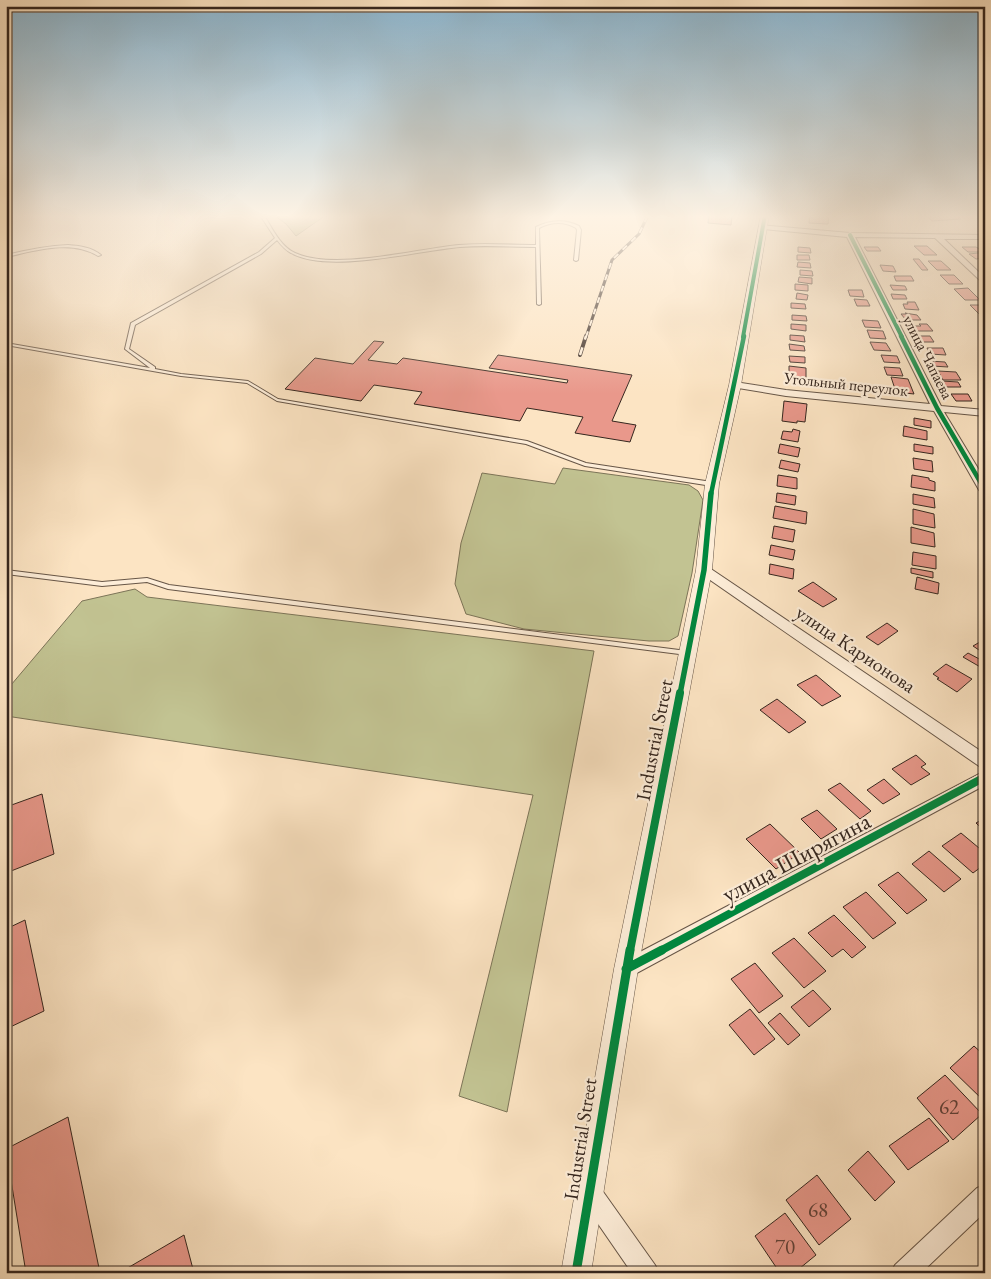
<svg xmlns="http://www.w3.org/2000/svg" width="991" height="1279" viewBox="0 0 991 1279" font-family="'EB Garamond',serif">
<rect width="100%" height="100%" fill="#fce4c3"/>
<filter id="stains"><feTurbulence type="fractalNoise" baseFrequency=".004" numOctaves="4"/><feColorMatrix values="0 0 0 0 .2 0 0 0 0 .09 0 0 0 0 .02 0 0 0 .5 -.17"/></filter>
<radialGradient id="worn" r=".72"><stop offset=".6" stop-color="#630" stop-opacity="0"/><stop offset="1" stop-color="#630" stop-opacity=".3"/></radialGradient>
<path fill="#c2c392" stroke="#7c7458" d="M 274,215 L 326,215 L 296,236 L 286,224 Z
M 563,468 L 689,485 L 698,491 L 703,500 L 692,573 L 678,636 L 669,641 L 649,641 L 524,629 L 466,614 L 455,584 L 461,543 L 482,473 L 555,484 Z
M 135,589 L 147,597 L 594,651 L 507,1112 L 459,1096 L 533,795 L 6,716 L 6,684 L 11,685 L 82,601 Z"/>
<path fill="#e9988b" stroke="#35261e" d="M 709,215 L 732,215 L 731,225 L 708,223 Z
M 810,215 L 829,215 L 828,224 L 809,223 Z
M 935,215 L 956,215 L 961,219 L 932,221 L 928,217 L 937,217 Z
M 914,246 L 927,246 L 937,255 L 924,255 Z
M 798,247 L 810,248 L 811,253 L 798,252 Z
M 864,247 L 878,247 L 881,251 L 867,251 Z
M 962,247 L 976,247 L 985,252 L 968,252 Z
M 978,253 L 984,254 L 985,258 L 976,259 L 969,254 Z
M 797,255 L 809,255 L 810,260 L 797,260 Z
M 913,259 L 919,259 L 928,270 L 922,270 Z
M 928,261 L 941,261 L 951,270 L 937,270 Z
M 798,262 L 810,263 L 811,268 L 797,267 Z
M 880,265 L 893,266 L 896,272 L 883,271 Z
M 800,270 L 812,271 L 813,276 L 800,275 Z
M 940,275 L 954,275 L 963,284 L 949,284 Z
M 894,276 L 911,276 L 914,281 L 896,281 Z
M 799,277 L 812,278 L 812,284 L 798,282 Z
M 795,284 L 808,285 L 808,291 L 795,290 Z
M 890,285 L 905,286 L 907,290 L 893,290 Z
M 968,288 L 980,300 L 965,300 L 954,289 Z
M 848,290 L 862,290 L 864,297 L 850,296 Z
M 797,293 L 808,295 L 807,300 L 796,299 Z
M 891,294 L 905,295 L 907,299 L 893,299 Z
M 854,299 L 867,300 L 870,306 L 857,306 Z
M 907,302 L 915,302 L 919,310 L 905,309 L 903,304 L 908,304 Z
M 791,303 L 805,304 L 806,309 L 791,308 Z
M 970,305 L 984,305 L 985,315 L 980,315 Z
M 905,313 L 917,315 L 921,320 L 906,320 L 901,314 L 907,314 Z
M 792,315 L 806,316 L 807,321 L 792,320 Z
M 862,320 L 878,321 L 881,328 L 865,327 Z
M 791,324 L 806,325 L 806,331 L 791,329 Z
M 919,324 L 927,324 L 933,331 L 916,331 L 912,326 L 921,326 Z
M 867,330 L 883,331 L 886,339 L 870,338 Z
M 790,335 L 804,336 L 805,342 L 790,340 Z
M 916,336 L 930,336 L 934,342 L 919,342 Z
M 374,341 L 384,342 L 368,360 L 397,364 L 403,358 L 567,383 L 568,380 L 489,368 L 498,355 L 632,375 L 612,421 L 636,425 L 630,442 L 575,433 L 583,417 L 527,408 L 520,421 L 414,404 L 422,392 L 374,385 L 361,401 L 285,389 L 315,358 L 353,364 Z
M 870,342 L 886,343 L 891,351 L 874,350 Z
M 789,344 L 804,346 L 805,351 L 790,350 Z
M 927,348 L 943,348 L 946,355 L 930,354 Z
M 881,355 L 897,356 L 900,363 L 884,362 Z
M 789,356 L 805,357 L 805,363 L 790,362 Z
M 929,361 L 945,362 L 948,367 L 932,366 Z
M 789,366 L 806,368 L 806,381 L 789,379 Z
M 884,367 L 900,368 L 903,376 L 887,375 Z
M 938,371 L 956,372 L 961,380 L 943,380 Z
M 891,377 L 908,379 L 914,394 L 896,392 Z
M 942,381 L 958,382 L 961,387 L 945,387 Z
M 951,394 L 968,394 L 972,401 L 956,401 Z
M 784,401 L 807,404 L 805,422 L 797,421 L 797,423 L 782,421 Z
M 914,418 L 931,421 L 931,428 L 914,425 Z
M 904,426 L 927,431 L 927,440 L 903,436 Z
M 793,429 L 800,431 L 798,442 L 781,439 L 783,431 L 792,432 Z
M 780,444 L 800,448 L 798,457 L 778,453 Z
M 914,444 L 933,447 L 933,454 L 914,451 Z
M 913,458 L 932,461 L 933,472 L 914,469 Z
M 781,460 L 800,464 L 798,472 L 779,468 Z
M 778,475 L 797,478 L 797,489 L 777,486 Z
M 912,475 L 929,478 L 929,480 L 935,482 L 935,491 L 911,487 Z
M 777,493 L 796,496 L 795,505 L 776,502 Z
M 913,494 L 934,498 L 935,508 L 913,504 Z
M 775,506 L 807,512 L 806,524 L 773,518 Z
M 913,509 L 934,514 L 935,528 L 913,524 Z
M 774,526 L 795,530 L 793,542 L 772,538 Z
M 911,527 L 934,533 L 935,547 L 911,543 Z
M 771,545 L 795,550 L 793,560 L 769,555 Z
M 913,552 L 936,556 L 936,569 L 912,565 Z
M 770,564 L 794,569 L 793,579 L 769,574 Z
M 911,568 L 933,572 L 933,578 L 911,573 Z
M 917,577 L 939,583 L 938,594 L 915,589 Z
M 813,582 L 837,599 L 823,607 L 798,591 Z
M 887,623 L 898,631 L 878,645 L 866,637 Z
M 985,639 L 985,654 L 973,646 Z
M 968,653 L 985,662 L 985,665 L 982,668 L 963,657 Z
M 946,664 L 972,679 L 957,692 L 937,679 L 939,678 L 933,674 Z
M 816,675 L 841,696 L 822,706 L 797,685 Z
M 777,699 L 806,722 L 789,733 L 760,710 Z
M 916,755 L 926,764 L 921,767 L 930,774 L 911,785 L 892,769 Z
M 884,779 L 900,794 L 883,804 L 867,790 Z
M 840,783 L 871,811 L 860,819 L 828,790 Z
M 42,794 L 54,854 L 6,873 L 6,807 Z
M 817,810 L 837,829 L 821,839 L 801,819 Z
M 985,818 L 985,832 L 976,823 Z
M 770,824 L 800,853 L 776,869 L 746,839 Z
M 961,833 L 985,853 L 985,864 L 973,873 L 942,846 Z
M 929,851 L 961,879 L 944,892 L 912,864 Z
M 898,872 L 927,900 L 907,914 L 878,885 Z
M 866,892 L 896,923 L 873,939 L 843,907 Z
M 834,915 L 866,947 L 852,958 L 843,949 L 832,957 L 808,933 Z
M 25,920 L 44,1011 L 6,1029 L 6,929 Z
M 794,938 L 826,971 L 804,988 L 772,953 Z
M 755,963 L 783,996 L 759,1013 L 731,979 Z
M 813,990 L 831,1009 L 809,1027 L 791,1007 Z
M 750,1009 L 775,1039 L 754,1055 L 729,1025 Z
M 780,1013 L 800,1035 L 788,1045 L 768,1023 Z
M 974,1046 L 985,1056 L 985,1102 L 950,1068 Z
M 945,1075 L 982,1114 L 953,1140 L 917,1098 Z
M 68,1117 L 100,1273 L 26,1273 L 6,1149 Z
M 929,1118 L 949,1141 L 908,1170 L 889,1146 Z
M 868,1151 L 895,1182 L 875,1201 L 848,1170 Z
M 817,1175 L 851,1219 L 819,1245 L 786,1200 Z
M 785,1213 L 816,1255 L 794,1273 L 780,1273 L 755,1236 Z
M 184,1235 L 194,1273 L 119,1273 Z"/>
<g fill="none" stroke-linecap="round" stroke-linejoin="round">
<g stroke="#675647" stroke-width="2">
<path id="service" d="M 260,215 L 264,215 C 272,228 280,246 295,253 C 334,271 416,249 459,245 C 484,243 510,245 536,245 L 536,227 C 550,220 565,219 579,226 L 581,230 L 578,260 L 576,261 L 574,260 L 577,230 L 576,228 C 564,221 551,222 539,228 L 541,304 L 539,305 L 537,304 L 536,247 C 510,247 485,245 460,247 C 416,251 328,274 291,253 C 285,250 281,245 277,240 L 261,254 L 135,325 L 129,349 L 155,367 L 155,369 L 181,374 L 248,381 L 278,399 L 527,441 L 586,463 L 712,482 L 715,484 L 712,486 L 585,466 L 526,444 L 277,401 L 247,383 L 181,376 L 6,345 L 6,343 L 150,368 L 125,349 L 131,323 L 259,252 L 275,238 Z
M 68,245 C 80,246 91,247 101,255 L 98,256 C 71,239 35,251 6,257 L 6,255 C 27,250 47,246 68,245 Z
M 6,570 L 102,582 L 147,578 L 169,585 L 687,651 L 690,653 L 687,655 L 168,589 L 147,582 L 102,586 L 6,574 Z"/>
</g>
<g stroke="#675647" stroke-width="2">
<path id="minor" d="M 760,225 L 850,233 L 985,235 L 985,239 L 944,239 L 985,278 L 985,285 L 935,238 L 855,237 L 941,406 L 985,410 L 985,416 L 944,412 L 985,480 L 985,493 L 979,490 L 934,411 L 786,396 L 732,387 L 730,385 L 735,382 L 786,390 L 930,404 L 847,237 L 763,229 L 760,229 Z
M 704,566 L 708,567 L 985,754 L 985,768 L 979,766 L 700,573 L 698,570 Z
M 985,771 L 985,785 L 633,975 L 626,978 L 619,975 L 616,969 L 619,963 Z
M 591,1183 L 599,1186 L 655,1265 L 659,1273 L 632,1273 L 583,1202 L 580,1194 L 583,1186 Z
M 985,1185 L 985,1212 L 921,1273 L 891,1273 L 895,1265 L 977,1188 Z"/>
</g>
<g stroke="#675647" stroke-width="1">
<path id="tertiary" d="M 761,215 L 769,215 L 741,385 L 719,484 L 712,570 L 638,969 L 591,1273 L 561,1273 L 614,969 L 696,570 L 705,484 L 729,385 Z"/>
</g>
<use href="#service" fill="#fdedd8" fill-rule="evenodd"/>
<use href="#minor" fill="#fdedd8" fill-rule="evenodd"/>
<use href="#tertiary" fill="#fdedd8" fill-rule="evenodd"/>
<g stroke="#35261e" stroke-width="3">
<path id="rail-far1" d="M 586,337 L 612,260 L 639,234 L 648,215"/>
</g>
<g stroke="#35261e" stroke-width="4">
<path id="rail" d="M 580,355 L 586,336"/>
</g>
<use href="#rail-far1" stroke="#fdedd8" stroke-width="2" stroke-dasharray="6" stroke-linecap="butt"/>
<use href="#rail" stroke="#fdedd8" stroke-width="2.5" stroke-dasharray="8" stroke-linecap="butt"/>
<g stroke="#fdedd8" stroke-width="5.5">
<path id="cycleway-far4" d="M 850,235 L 902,337
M 743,337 L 765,215"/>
</g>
<g stroke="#fdedd8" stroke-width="7">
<path id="cycleway-far3" d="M 901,336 L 937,408 L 985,490
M 711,494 L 744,336"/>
</g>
<g stroke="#fdedd8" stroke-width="9">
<path id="cycleway-far2" d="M 680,694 L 704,570 L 711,493"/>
</g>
<g stroke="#fdedd8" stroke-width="11">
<path id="cycleway-far1" d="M 630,951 L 680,693
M 660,951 L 985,777"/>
</g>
<g stroke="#fdedd8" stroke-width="12">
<path id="cycleway" d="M 626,969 L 662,950
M 576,1273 L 630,950"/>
</g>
<use href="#cycleway-far4" stroke="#00873e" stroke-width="4"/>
<use href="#cycleway-far3" stroke="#00873e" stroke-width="4.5"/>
<use href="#cycleway-far2" stroke="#00873e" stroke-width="5.5"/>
<use href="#cycleway-far1" stroke="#00873e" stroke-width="8"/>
<use href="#cycleway" stroke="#00873e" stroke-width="9"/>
</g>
<linearGradient id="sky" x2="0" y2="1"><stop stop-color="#8bb8d4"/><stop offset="0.55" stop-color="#fef3e4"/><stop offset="1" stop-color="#fef3e4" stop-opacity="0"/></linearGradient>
<rect width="991" height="394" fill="url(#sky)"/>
<g text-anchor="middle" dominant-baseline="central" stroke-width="4.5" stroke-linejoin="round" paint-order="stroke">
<g font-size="16" fill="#35261e" stroke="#fdedd8">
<text transform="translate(928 357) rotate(63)">улица Чапаева</text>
<text transform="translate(846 384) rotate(6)">Угольный переулок</text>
</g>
<g font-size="20" fill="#35261e" stroke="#fdedd8">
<text transform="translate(856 649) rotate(34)">улица Карионова</text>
<text transform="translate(654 740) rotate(-79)">Industrial Street</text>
<text transform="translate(580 1139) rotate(-81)">Industrial Street</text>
</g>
<g font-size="21" fill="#624239">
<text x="949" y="1106">62</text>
<text x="818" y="1209">68</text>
<text x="785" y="1246">70</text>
</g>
<g font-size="24" fill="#35261e" stroke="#fdedd8">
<text transform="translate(796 857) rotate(-28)">улица Ширягина</text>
</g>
</g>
<rect width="991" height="1279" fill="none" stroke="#fce4c3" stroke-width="25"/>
<rect x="8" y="8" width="976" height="1264" fill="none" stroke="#35261e" stroke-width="2.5"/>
<rect x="12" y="12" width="966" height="1254" fill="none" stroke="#35261e"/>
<rect width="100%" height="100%" filter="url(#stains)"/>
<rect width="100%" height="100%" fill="url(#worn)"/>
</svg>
